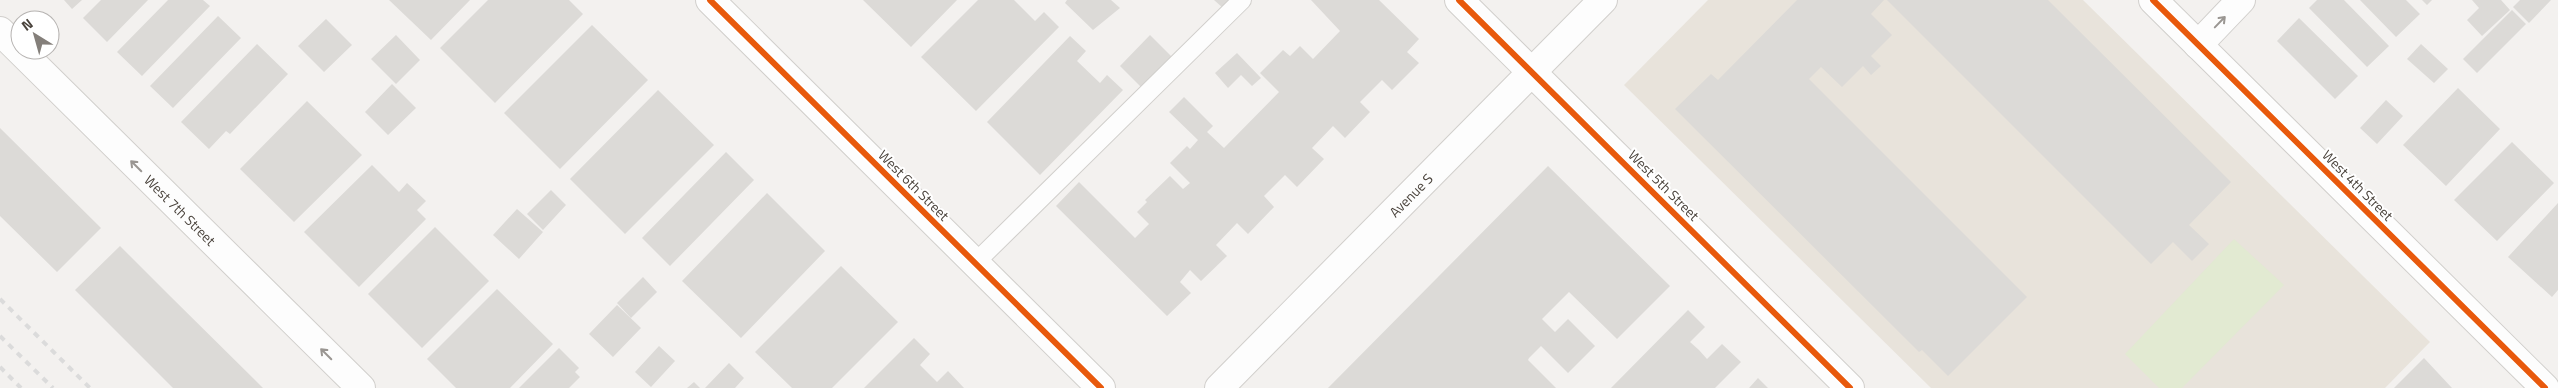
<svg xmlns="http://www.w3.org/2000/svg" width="2558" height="388" viewBox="0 0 2558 388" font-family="'Titillium Web',sans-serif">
<rect width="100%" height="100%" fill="#f3f1ef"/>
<path fill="#e8e3db" d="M 1708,0 L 2083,0 L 2430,342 L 2385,388 L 1931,388 L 1624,85 Z"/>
<path fill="#e2ead2" d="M 2234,239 L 2284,285 L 2182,388 L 2159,388 L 2125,354 Z"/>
<path fill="#dcdad7" d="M 64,0 L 82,0 L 72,9 Z
M 101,0 L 148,0 L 107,42 L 83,18 Z
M 168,0 L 203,0 L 210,6 L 142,76 L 117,52 Z
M 389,0 L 470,0 L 431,40 Z
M 488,0 L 569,0 L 583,14 L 495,103 L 440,48 Z
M 863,0 L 957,0 L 911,47 Z
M 978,0 L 1014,0 L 1035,21 L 1044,12 L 1059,27 L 976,111 L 921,57 Z
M 1067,0 L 1111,0 L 1120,8 L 1093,30 L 1065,3 Z
M 1214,0 L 1231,0 L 1223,8 Z
M 1311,0 L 1379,0 L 1419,39 L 1407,52 L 1419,63 L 1392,90 L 1382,80 L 1360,102 L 1370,112 L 1345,138 L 1333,126 L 1312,148 L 1324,159 L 1297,187 L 1285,175 L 1264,196 L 1274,207 L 1248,234 L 1237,223 L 1216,245 L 1227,256 L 1201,281 L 1190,270 L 1180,282 L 1191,293 L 1167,316 L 1056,206 L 1079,182 L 1135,238 L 1149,224 L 1137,212 L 1147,202 L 1145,200 L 1170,176 L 1183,189 L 1190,183 L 1170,163 L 1187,146 L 1190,149 L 1198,140 L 1169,112 L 1184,97 L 1213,126 L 1207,132 L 1224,148 L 1279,92 L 1260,73 L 1283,50 L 1290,56 L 1300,46 L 1313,59 L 1340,31 Z
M 1797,0 L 1884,0 L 1871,14 L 1892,35 L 1871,56 L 1881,66 L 1871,75 L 1863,66 L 1842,87 L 1821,67 L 1809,79 L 2027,297 L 1948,376 L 1922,350 L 1919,352 L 1675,109 L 1711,74 L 1718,80 Z
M 1887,0 L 2048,0 L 2231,182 L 2189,225 L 2209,244 L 2192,261 L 2173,242 L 2151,264 Z
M 2317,0 L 2344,0 L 2389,46 L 2367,67 L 2309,8 Z
M 2360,0 L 2406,0 L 2420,14 L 2396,37 Z
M 2422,0 L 2432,0 L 2427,5 Z
M 2472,0 L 2501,0 L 2510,10 L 2482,36 L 2467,20 L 2479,8 Z
M 2520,0 L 2551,0 L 2529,23 L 2513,7 Z
M 2512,10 L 2526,24 L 2477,73 L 2463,59 Z
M 218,16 L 241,38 L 173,108 L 150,86 Z
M 2299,18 L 2358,76 L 2335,99 L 2277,41 Z
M 326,19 L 352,45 L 324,72 L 298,46 Z
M 592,25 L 648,80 L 560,169 L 504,113 Z
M 396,35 L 420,60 L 396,84 L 371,59 Z
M 1150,35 L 1172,57 L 1142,88 L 1120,66 Z
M 1070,36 L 1086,51 L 1077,61 L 1100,83 L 1107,75 L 1123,90 L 1040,175 L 987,122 Z
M 257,44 L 288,74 L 230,134 L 226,131 L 209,149 L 181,122 Z
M 2421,44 L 2448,69 L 2434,83 L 2407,59 Z
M 1237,53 L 1261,78 L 1252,86 L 1241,75 L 1228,88 L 1215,73 Z
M 392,84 L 416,108 L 388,135 L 365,112 Z
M 2458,88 L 2500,129 L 2446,186 L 2403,145 Z
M 658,90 L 714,145 L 625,234 L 570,179 Z
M 2386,100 L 2403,116 L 2377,144 L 2360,128 Z
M 307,101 L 362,155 L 294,222 L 240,169 Z
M 0,128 L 101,228 L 57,272 L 0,216 Z
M 2512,142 L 2554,183 L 2497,241 L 2454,200 Z
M 726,152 L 754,180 L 670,266 L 642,238 Z
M 372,165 L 399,192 L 407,183 L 426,201 L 417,210 L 426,219 L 359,287 L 304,232 Z
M 1548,166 L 1670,286 L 1617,339 L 1569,292 L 1542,319 L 1555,332 L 1568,319 L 1595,346 L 1568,373 L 1541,346 L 1529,358 L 1528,360 L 1556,388 L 1328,388 Z
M 551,190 L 566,205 L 543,230 L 527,214 Z
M 767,193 L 825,251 L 741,338 L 682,281 Z
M 2558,203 L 2558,290 L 2552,297 L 2508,257 Z
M 517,209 L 543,232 L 519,259 L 493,235 Z
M 435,227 L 489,281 L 422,348 L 368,294 Z
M 120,246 L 168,294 L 263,388 L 173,388 L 75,290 Z
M 841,266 L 898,322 L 832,388 L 792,388 L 755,352 Z
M 643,277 L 657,292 L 631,318 L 617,303 Z
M 497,289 L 553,344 L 510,388 L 456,388 L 427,359 Z
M 617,305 L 641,328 L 613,357 L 589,334 Z
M 1688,310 L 1705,327 L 1690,342 L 1699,350 L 1707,359 L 1722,344 L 1741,362 L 1715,388 L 1611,388 Z
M 914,338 L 930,354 L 920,365 L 937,382 L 948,371 L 964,388 L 864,388 Z
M 659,346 L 675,361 L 651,387 L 635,372 Z
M 559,348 L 579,368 L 575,372 L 580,377 L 569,388 L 519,388 Z
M 2424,358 L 2452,388 L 2394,388 Z
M 729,363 L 744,378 L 735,388 L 705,388 Z
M 1758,378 L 1768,388 L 1749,388 Z
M 694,382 L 700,388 L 687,388 Z"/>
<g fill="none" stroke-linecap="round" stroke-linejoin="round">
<g stroke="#d1cfcc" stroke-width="20">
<path id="service" d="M 975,263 L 1242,0"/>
</g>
<g stroke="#d1cfcc" stroke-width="30">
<g id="minor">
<path d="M 710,0 L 1101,388"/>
<path d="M 1459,0 L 1850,388"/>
<path d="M 2153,0 L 2545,388"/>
<path id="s1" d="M 0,31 L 361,388"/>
<path d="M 2198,45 L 2241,0"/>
<path id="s2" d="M 1219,388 L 1603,0"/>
</g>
</g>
<use href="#service" stroke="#fdfdfd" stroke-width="18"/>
<use href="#minor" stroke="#fdfdfd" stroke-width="28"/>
<path stroke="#dbdbdb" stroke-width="4" stroke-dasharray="6 6" stroke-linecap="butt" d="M 0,299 L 90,388
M 0,336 L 53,388
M 0,367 L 21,388"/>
<g stroke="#fff" stroke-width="9">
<path id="cycleway" d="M 710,0 L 1101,388
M 1459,0 L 1850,388
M 2153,0 L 2545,388"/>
</g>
<use href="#cycleway" stroke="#e8590c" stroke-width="6"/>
</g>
<defs><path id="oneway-shaft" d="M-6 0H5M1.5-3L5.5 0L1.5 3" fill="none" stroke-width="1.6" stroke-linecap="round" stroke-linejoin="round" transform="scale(1.25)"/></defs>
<g stroke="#9a9692">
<use href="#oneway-shaft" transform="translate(2220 22) rotate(-46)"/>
<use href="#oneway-shaft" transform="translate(136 166) rotate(-135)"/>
<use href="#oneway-shaft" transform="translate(326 354) rotate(-135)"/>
</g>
<g text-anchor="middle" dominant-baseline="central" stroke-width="4" stroke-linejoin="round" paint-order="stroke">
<g font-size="14" fill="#49423b" stroke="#fff">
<text transform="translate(914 185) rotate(45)">West 6th Street</text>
<text transform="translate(1664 185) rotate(45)">West 5th Street</text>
<text transform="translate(2358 185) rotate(45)">West 4th Street</text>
<text stroke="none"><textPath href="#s2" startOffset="272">Avenue S</textPath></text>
<text stroke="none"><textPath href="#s1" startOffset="254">West 7th Street</textPath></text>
</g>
</g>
<g transform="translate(35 35) rotate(323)"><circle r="24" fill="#ffffff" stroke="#b6b3b1"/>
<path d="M0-4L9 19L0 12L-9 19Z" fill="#847f7a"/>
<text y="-8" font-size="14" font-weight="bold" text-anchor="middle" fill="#49423b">N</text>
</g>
</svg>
